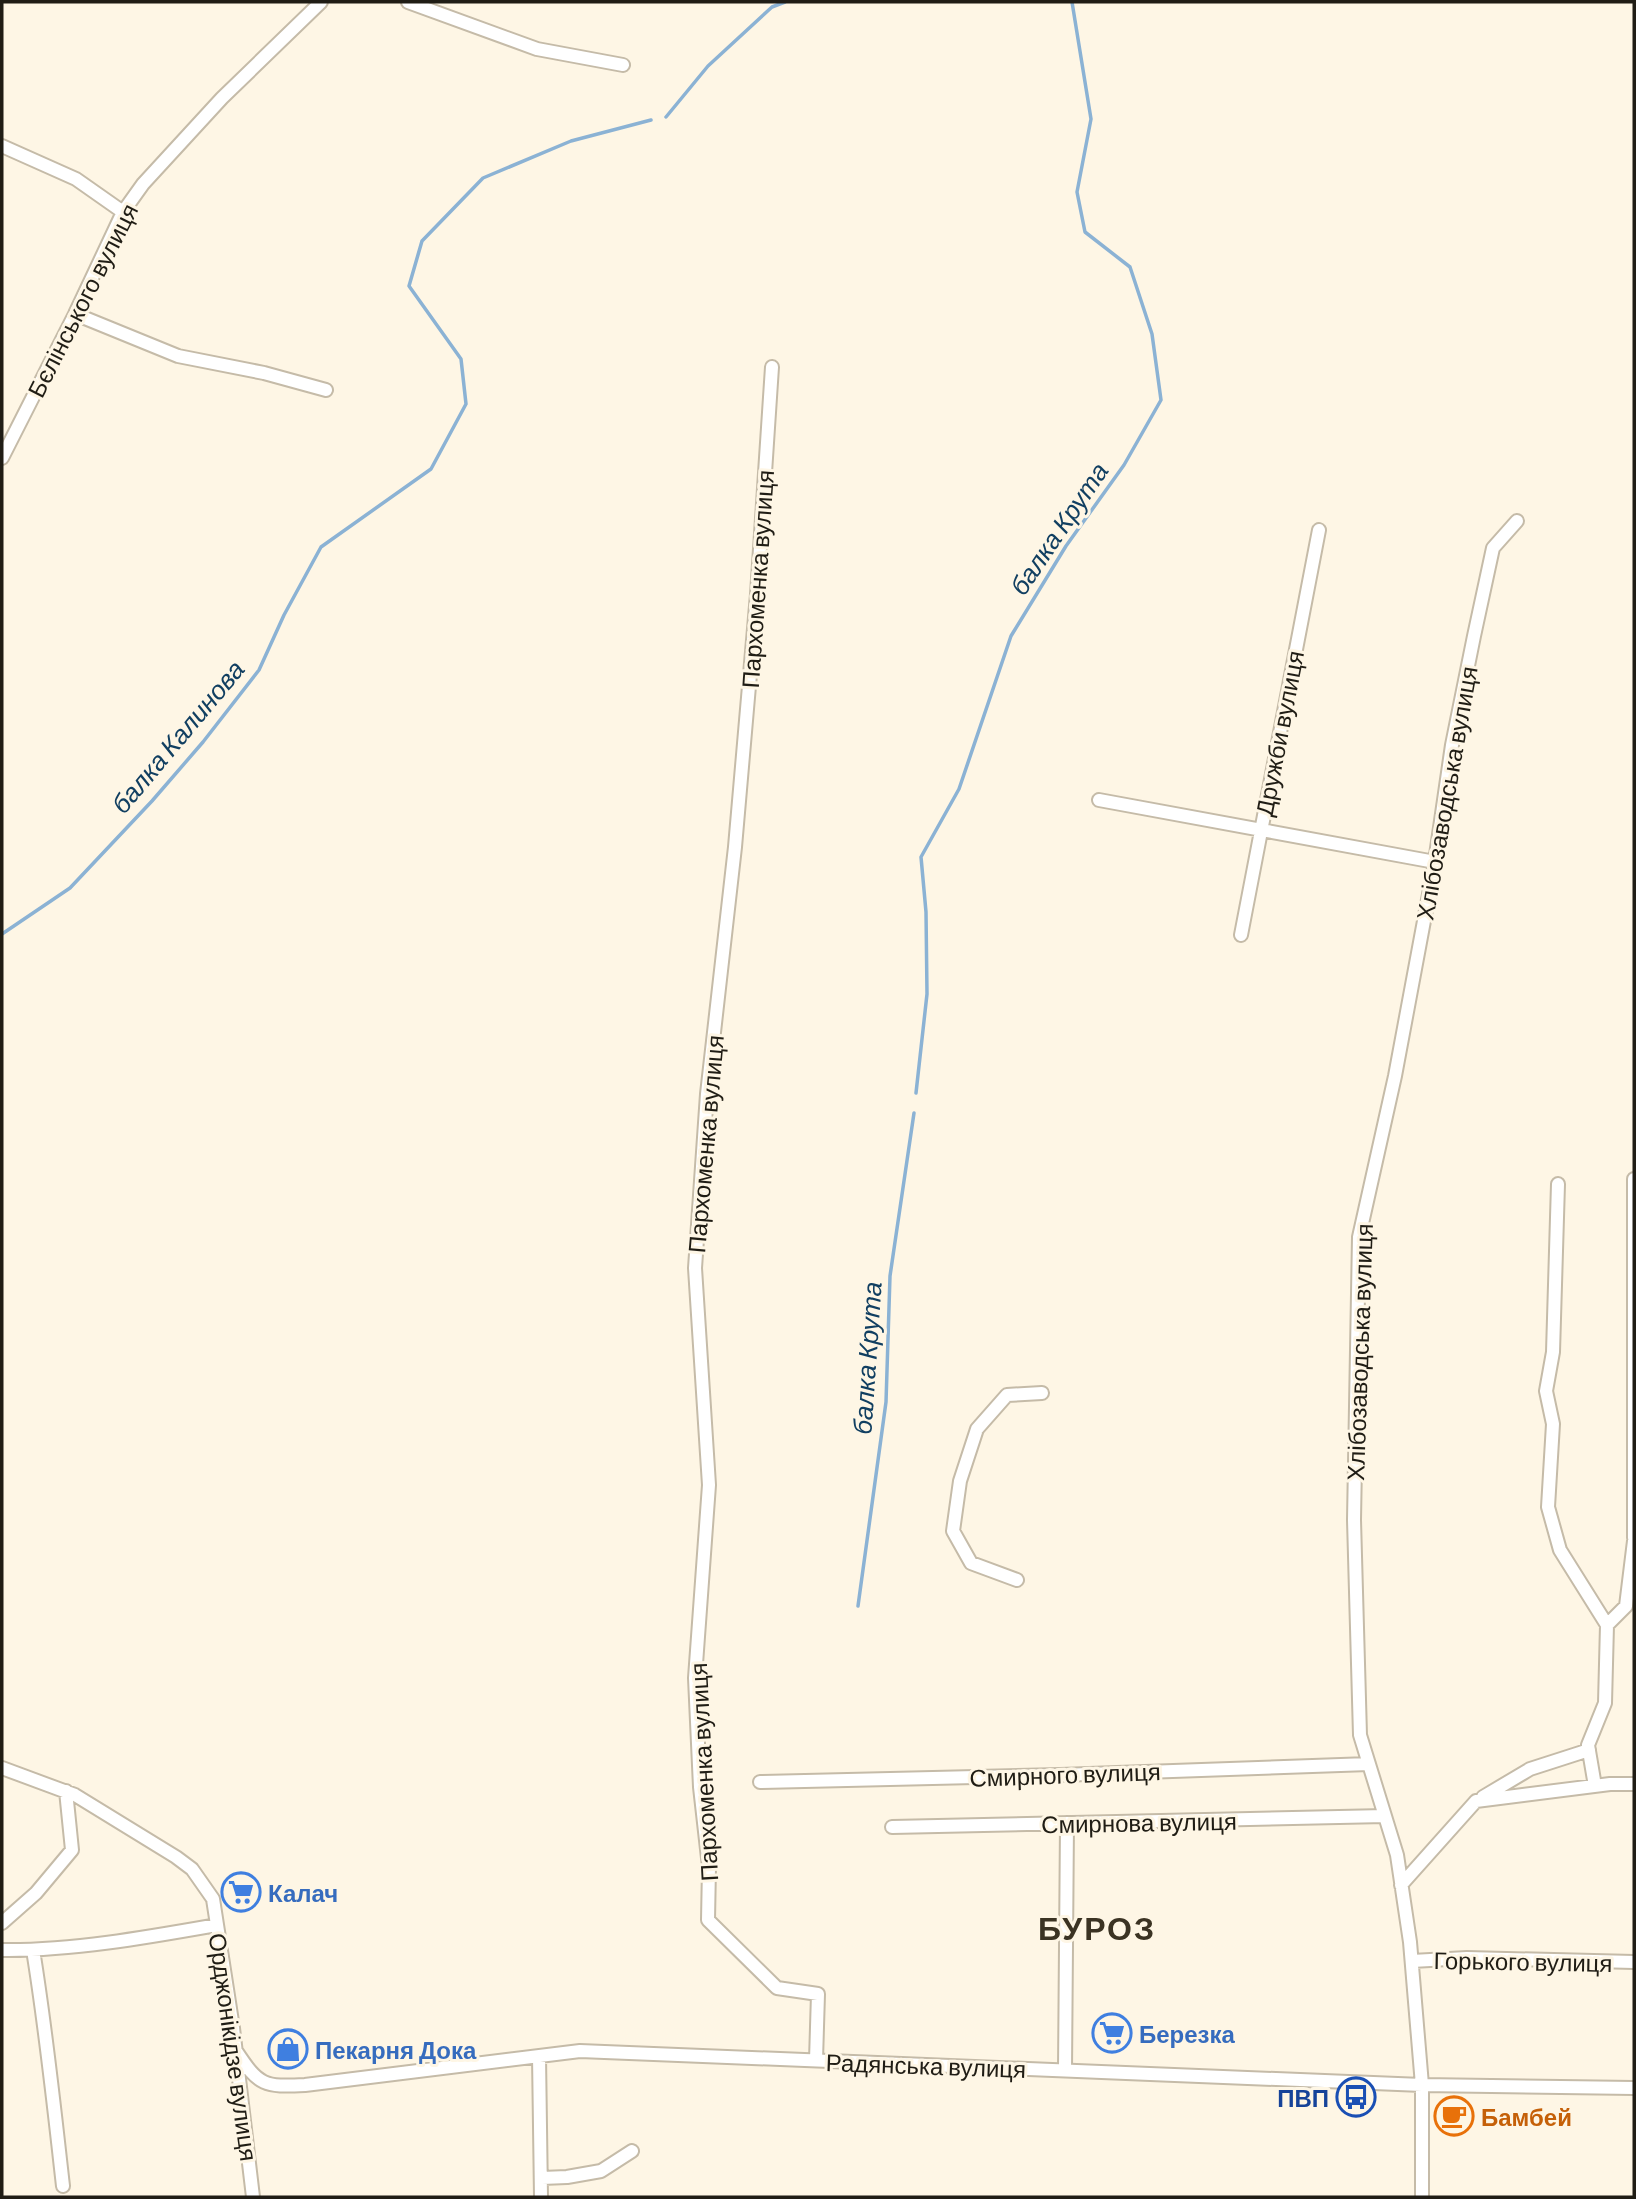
<svg xmlns="http://www.w3.org/2000/svg" width="1636" height="2199" viewBox="0 0 1636 2199" font-family="Barlow,sans-serif">
<rect width="100%" height="100%" fill="#fef6e5"/>
<g fill="none" stroke-linecap="round" stroke-linejoin="round">
<path stroke="#8bb2d4" stroke-width="3.5" d="M 666,117 L 708,66 L 772,7 L 785,2
M 2,934 L 70,888 L 152,801 L 203,742 L 259,670 L 284,615 L 321,547 L 431,469 L 466,404 L 461,359 L 409,286 L 422,241 L 483,178 L 571,141 L 651,120
M 916,1093 L 927,994 L 926,912 L 921,857 L 959,789 L 1011,636 L 1066,546 L 1124,465 L 1161,400 L 1152,334 L 1130,267 L 1085,232 L 1077,192 L 1091,119 L 1072,2
M 858,1606 L 886,1402 L 890,1276 L 914,1113"/>
<g stroke="#c5bba8" stroke-width="16">
<path id="minor" d="M 408,2 L 537,49 L 623,65
M 2,146 L 76,179 L 123,212
M 75,314 L 178,356 L 264,373 L 326,390
M 772,367 L 757,594 L 735,847 L 707,1094 L 695,1268 L 709,1485 L 695,1678 L 700,1787 L 709,1867 L 708,1920 L 777,1988 L 818,1994 L 816,2060
M 2,458 L 75,314 L 123,212 L 143,184 L 222,98 L 321,2
M 1099,800 L 1435,862
M 1241,935 L 1319,530
M 1634,1179 L 1634,1538
M 1558,1184 L 1553,1352 L 1546,1391 L 1553,1424 L 1548,1507 L 1560,1550 L 1607,1625
M 1017,1580 L 971,1563 L 953,1531 L 960,1481 L 977,1429 L 1007,1395 L 1042,1393
M 2,1768 L 75,1795 L 176,1857 L 192,1869 L 213,1899 L 233,2028 L 253,2197
M 760,1782 L 1060,1775 L 1369,1764
M 1595,1786 L 1588,1745 L 1605,1703 L 1607,1625 L 1626,1606 L 1634,1541
M 1483,1797 L 1530,1769 L 1589,1750
M 892,1827 L 1385,1816
M 1401,1885 L 1476,1801 L 1610,1784 L 1634,1784
M 2,1923 L 36,1893 L 72,1850 L 66,1791
M 2,1950 C 71,1951 149,1937 217,1925
M 33,1950 C 46,2029 54,2107 63,2186
M 1412,1961 L 1467,1958 L 1634,1962
M 236,2051 C 259,2086 264,2087 305,2085 L 580,2051 L 1422,2085 L 1634,2088
M 539,2056 L 541,2197
M 1065,2070 L 1067,1823
M 542,2178 L 567,2177 L 601,2171 L 632,2151
M 1422,2197 L 1422,2085 L 1410,1942 L 1397,1855 L 1360,1735 L 1354,1520 L 1359,1237 L 1395,1076 L 1435,862 L 1452,745 L 1474,636 L 1493,548 L 1517,521"/>
</g>
<use href="#minor" stroke="#fff" stroke-width="12"/>
</g>
<defs>
<g id="supermarket-ring" transform="scale(2.0125)"><circle r="9.5" fill="#fef6e5" stroke="#3f7fe0" stroke-width="1.5"/><path d="M-6-5.5h2.5l.6 2H6L4.5 2H-2.5L-4.4-4H-6ZM-1.5 3.2a1.3 1.3 0 1 0 .1 0ZM3 3.2a1.3 1.3 0 1 0 .1 0Z" fill="#3f7fe0"/></g>
<g id="shop-ring" transform="scale(2.0125)"><circle r="9.5" fill="#fef6e5" stroke="#3f7fe0" stroke-width="1.5"/><path d="M-5-2.5h2.3a2.7 3.5 0 0 1 5.4 0H5L5.5 6h-11ZM-1.5-2.5h3a1.5 2.3 0 0 0-3 0Z" fill="#3f7fe0"/></g>
<g id="bus-ring" transform="scale(2.0125)"><circle r="9.5" fill="#fef6e5" stroke="#1a4fb4" stroke-width="1.5"/><path d="M-5-6H5V4H4V6H2V4H-2V6H-4V4H-5ZM-3.5-4V0h7V-4ZM-3.5 1.2v1.5H-2V1.2ZM2 1.2v1.5H3.5V1.2Z" fill="#1a4fb4"/></g>
<g id="cafe-ring" transform="scale(2.0125)"><circle r="9.5" fill="#fef6e5" stroke="#e8710a" stroke-width="1.5"/><path d="M-5.5-4.5H6V0H3Q3 3.5 0 3.5H-2.5Q-5.5 3.5-5.5 0ZM3-3.2v2h1.7v-2ZM-6 4.5H4V6H-6Z" fill="#e8710a"/></g>
</defs>
<g fill-rule="evenodd">
<use href="#supermarket-ring" x="241" y="1892"/>
<use href="#supermarket-ring" x="1112" y="2033"/>
<use href="#shop-ring" x="288" y="2049"/>
<use href="#bus-ring" x="1356" y="2097"/>
<use href="#cafe-ring" x="1454" y="2116"/>
</g>
<g text-anchor="middle" dominant-baseline="central" stroke-width="6" stroke-linejoin="round" paint-order="stroke">
<g font-size="24" fill="#201d15" stroke="#fef6e5">
<text transform="translate(82 300) rotate(-63)">Бєлінського вулиця</text>
<text transform="translate(757 579) rotate(-86)">Пархоменка вулиця</text>
<text transform="translate(1279 733) rotate(-79)">Дружби вулиця</text>
<text transform="translate(1446 793) rotate(-80)">Хлібозаводська вулиця</text>
<text transform="translate(705 1144) rotate(-85)">Пархоменка вулиця</text>
<text transform="translate(1359 1352) rotate(-88)">Хлібозаводська вулиця</text>
<text transform="translate(703 1772) rotate(-93)">Пархоменка вулиця</text>
<text transform="translate(1065 1774) rotate(-2)">Смирного вулиця</text>
<text transform="translate(1139 1822) rotate(-1)">Смирнова вулиця</text>
<text transform="translate(1523 1961) rotate(1)">Горького вулиця</text>
<text transform="translate(234 2047) rotate(82)">Орджонікідзе вулиця</text>
<text transform="translate(926 2065) rotate(2)">Радянська вулиця</text>
</g>
<g font-size="24" font-weight="bold" fill="#366cbe" stroke="#fef6e5" text-anchor="start">
<text x="268" y="1892">Калач</text>
<text x="1139" y="2033">Березка</text>
<text x="315" y="2049">Пекарня Дока</text>
</g>
<g font-size="24" font-weight="bold" fill="#164399" stroke="#fef6e5" text-anchor="end">
<text x="1329" y="2097">ПВП</text>
</g>
<g font-size="24" font-weight="bold" fill="#c56008" stroke="#fef6e5" text-anchor="start">
<text x="1481" y="2116">Бамбей</text>
</g>
<g font-size="26" font-style="italic" fill="#113f61" stroke="#fef6e5">
<text transform="translate(1058 528) rotate(-56)">балка Крута</text>
<text transform="translate(177 736) rotate(-50)">балка Калинова</text>
<text transform="translate(866 1358) rotate(-86)">балка Крута</text>
</g>
<g font-size="32" font-weight="bold" letter-spacing="2" fill="#3b3323" stroke="#fef6e5">
<text x="1097" y="1927">БУРОЗ</text>
</g>
</g>
<rect width="1636" height="2199" fill="none" stroke="#201d15" stroke-width="7"/>
</svg>
